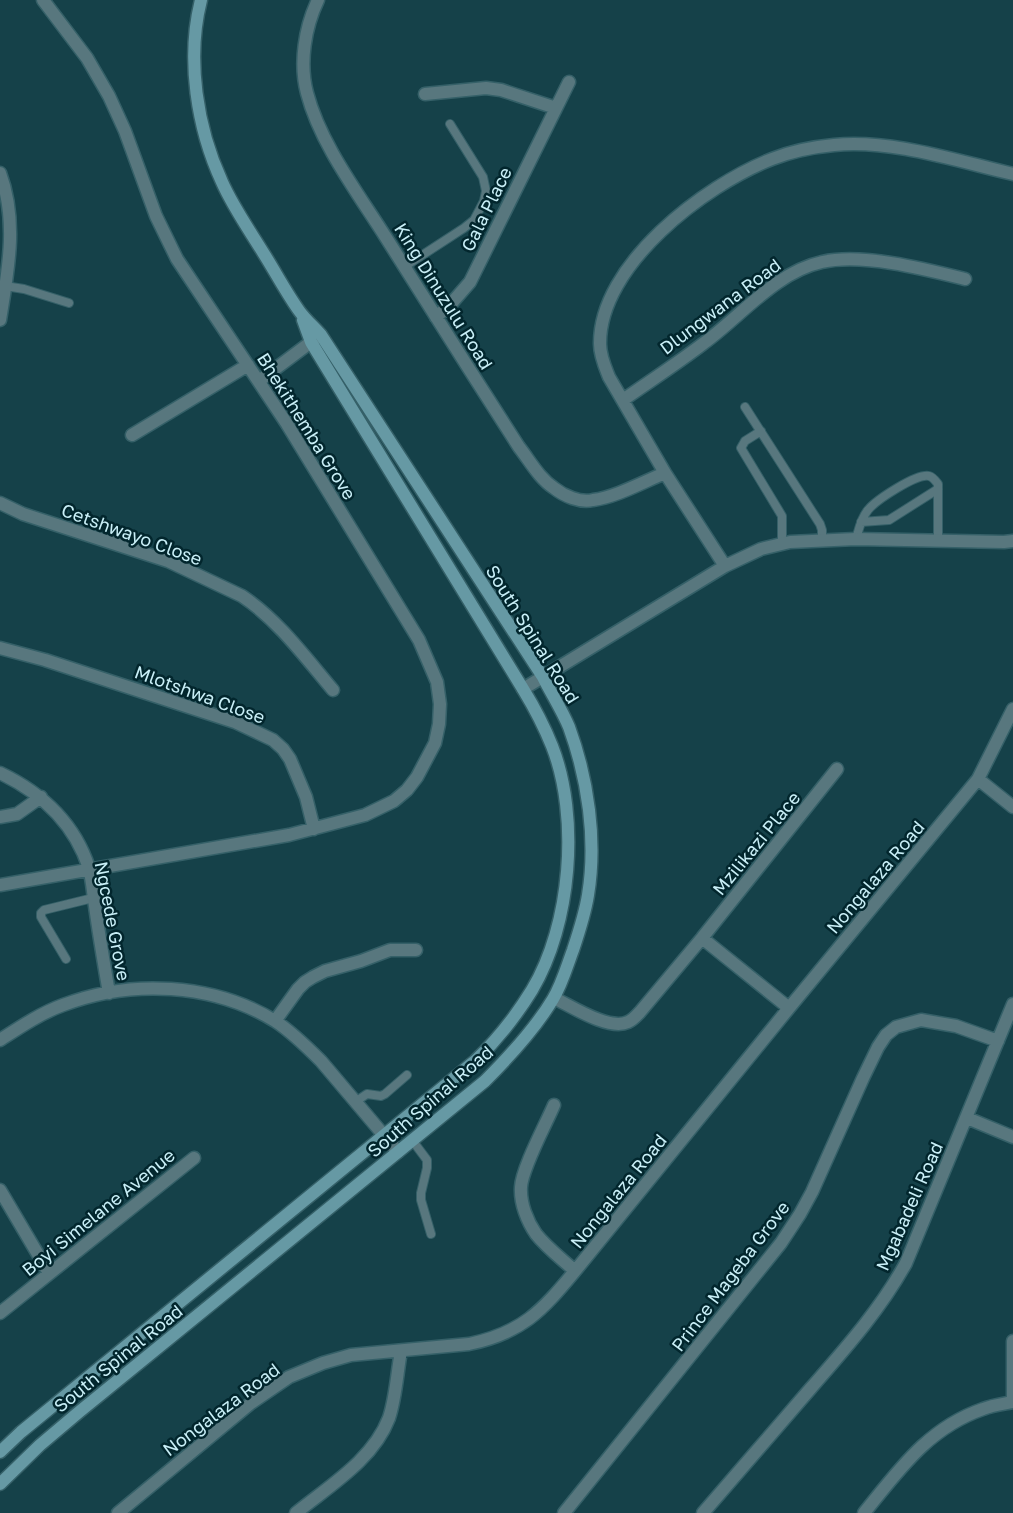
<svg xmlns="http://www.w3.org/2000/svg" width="1013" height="1513" viewBox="0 0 1013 1513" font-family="'Golos Text',sans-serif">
<rect width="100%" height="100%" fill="#154149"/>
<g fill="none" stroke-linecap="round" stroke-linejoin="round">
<g stroke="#356068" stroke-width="10">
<path id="lane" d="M 404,267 L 464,228 L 474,220 L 484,201 L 486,191 L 483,177 L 450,124
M 5,286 L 24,289 L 69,303
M 745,407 L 820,524 L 822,530 L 822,540
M 761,431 L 745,441 L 741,448 L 782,516 L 782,543
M 861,522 L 889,520 L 938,489
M 856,539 C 859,529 861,518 868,510 C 876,500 917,473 929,476 C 933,477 935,480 938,484 L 938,541
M 66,959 L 41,917 L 41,913 L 44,910 L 93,898
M 355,1102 L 367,1094 L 381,1096 L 385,1094 L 407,1075
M 412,1140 L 427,1160 L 427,1168 L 421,1193 L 421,1200 L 431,1234"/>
</g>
<g stroke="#356068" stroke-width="15">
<path id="street" d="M 318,0 C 305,27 299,63 307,93 C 320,143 357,192 385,236 C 429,306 474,377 519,447 C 530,461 539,478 554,488 C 564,496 580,503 593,500 C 616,497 643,482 665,473
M 425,94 L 486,88 L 501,90 L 556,108
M 0,173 C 18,221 8,271 0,320
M 1013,174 C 957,161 891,139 834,145 C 813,147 792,151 772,159 C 705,185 599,265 600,344 C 600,356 605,367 609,377 L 665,473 L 725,566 L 761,549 L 790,542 L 856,539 L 1004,542 L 1013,541
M 436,317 L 450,305 L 470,282 L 569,82
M 259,381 L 319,336
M 623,400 C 650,381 678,363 704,343 C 741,316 776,272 822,262 C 863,253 925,269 965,279
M 132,435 L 248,365
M 0,503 L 23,514 L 168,561 L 242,596 C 278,620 305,657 333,690
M 0,648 L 45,660 L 235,722 L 273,740 L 283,749 L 290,759 L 306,797 L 314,829
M 523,689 L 725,566
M 0,773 C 42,793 74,822 89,868 C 92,879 93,893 95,906 C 99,935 104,964 109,993
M 978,779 L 1013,807
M 0,817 L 17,814 L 41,797
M 0,885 L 289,835 L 365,815 L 394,801 L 407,790 L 417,777 L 435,743 L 439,724 L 440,704 L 437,682 L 419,640 L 287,424 L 177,259 L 156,216 L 125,131 L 109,96 L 87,58 L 43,0
M 702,938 L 789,1008
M 554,998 C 571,1006 609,1031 628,1022 C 633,1020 637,1015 640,1012 L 702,938 L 837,769
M 275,1021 L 298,989 L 305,982 L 313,977 L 325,971 L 361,961 L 390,950 L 416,950
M 0,1040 C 20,1027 41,1013 63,1005 C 131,979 213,983 275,1021 C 292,1032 307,1047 321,1061 L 398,1152
M 554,1105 C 546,1124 522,1168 521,1187 C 520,1203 527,1221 536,1234 C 547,1248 562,1259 575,1271
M 967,1118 L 1013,1137
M 0,1190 L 49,1273
M 0,1313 L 194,1158
M 1013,1402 L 1013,1341
M 118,1513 L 251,1403 L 289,1377 L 323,1363 L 351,1355 L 469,1344 C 522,1333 542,1311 575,1271 L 789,1008 L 978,779 L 1013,709
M 296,1513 C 329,1486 373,1460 389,1418 C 396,1397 397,1373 401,1351
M 564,1513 L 781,1243 L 800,1214 L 812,1192 L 863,1078 L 878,1047 L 886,1035 L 896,1027 L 921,1020 L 956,1026 L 998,1041
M 703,1513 C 739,1471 775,1430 811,1388 C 845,1349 880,1310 906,1263 L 1013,1004
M 864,1513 C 899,1470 928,1428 983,1409 C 993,1405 1003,1404 1013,1402"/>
</g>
<g stroke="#356068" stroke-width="15">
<path id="secondary" d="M 0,1452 L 21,1432 L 475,1061 C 497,1040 516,1016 532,990 C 571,925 580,817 552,746 C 544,726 534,707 523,689 L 311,342 L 303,320
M 0,1484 L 40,1445 L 79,1412 L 485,1081 C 510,1056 535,1029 553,999 C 562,984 567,966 573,950 C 579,932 585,914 588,895 C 597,840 588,779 569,727 C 562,710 551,693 543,677 L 321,335 C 314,327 306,320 300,312 C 287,294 276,273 264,254 C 250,231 233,207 222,182 C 197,128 186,59 201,0"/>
</g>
<use href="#lane" stroke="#58777e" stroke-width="8"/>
<use href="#street" stroke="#58777e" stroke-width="12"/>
<use href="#secondary" stroke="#6699a4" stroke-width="12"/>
</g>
<g text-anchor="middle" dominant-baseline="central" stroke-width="5" stroke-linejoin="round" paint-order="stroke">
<g font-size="18" fill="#c9eff7" stroke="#02262d">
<text transform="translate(486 209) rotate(-64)">Gala Place</text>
<text transform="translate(444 296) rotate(58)">King Dinuzulu Road</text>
<text transform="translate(720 306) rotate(-37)">Dlungwana Road</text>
<text transform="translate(307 426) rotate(58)">Bhekithemba Grove</text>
<text transform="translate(132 534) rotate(20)">Cetshwayo Close</text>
<text transform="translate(533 634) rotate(58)">South Spinal Road</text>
<text transform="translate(200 694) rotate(20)">Mlotshwa Close</text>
<text transform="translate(756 843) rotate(-51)">Mzilikazi Place</text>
<text transform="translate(875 877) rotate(-50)">Nongalaza Road</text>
<text transform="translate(113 921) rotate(79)">Ngcede Grove</text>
<text transform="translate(430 1101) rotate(-41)">South Spinal Road</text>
<text transform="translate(618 1191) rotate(-51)">Nongalaza Road</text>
<text transform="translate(909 1206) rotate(-66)">Mgabadeli Road</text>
<text transform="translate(98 1212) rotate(-39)">Boyi Simelane Avenue</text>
<text transform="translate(730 1276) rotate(-53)">Prince Mageba Grove</text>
<text transform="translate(118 1358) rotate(-39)">South Spinal Road</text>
<text transform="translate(221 1409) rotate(-37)">Nongalaza Road</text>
</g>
</g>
</svg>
